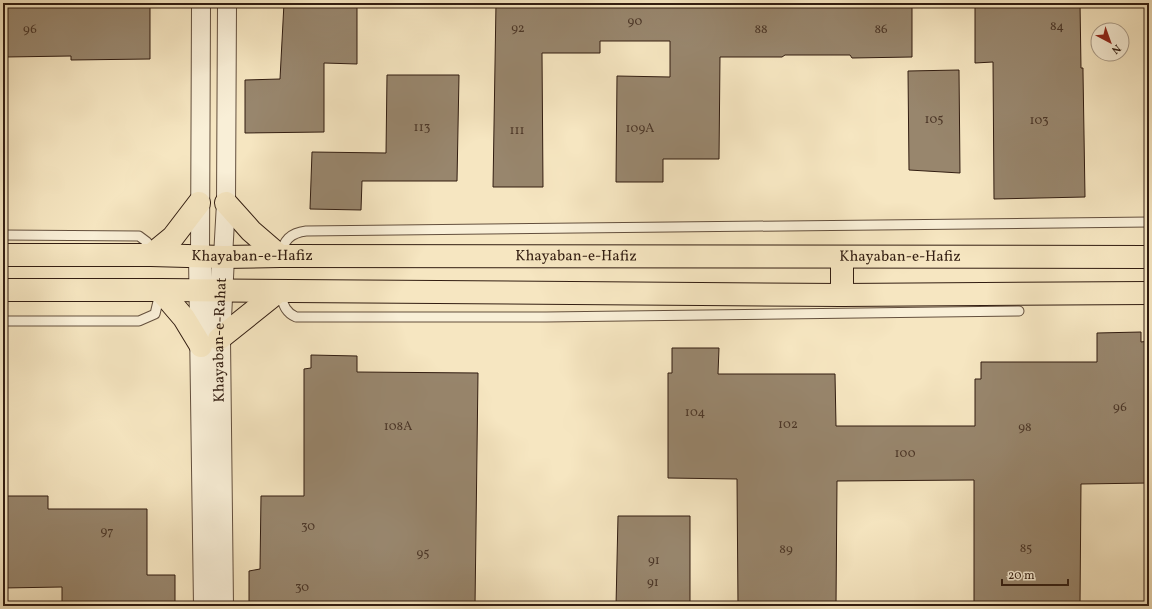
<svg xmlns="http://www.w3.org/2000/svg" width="1152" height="609" viewBox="0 0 1152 609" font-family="Vollkorn,serif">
<rect width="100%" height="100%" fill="#f6e6c1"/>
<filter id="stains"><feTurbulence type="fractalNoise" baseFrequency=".005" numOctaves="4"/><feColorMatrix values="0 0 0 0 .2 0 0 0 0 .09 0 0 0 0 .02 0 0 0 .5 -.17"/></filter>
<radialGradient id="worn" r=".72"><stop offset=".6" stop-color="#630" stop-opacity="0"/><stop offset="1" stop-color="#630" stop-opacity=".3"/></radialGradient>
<path fill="#98866d" stroke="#321d11" d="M 5,3 L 150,3 L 150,59 L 71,60 L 71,56 L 6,57 Z
M 284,3 L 357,3 L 357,64 L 324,63 L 324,132 L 245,133 L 245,80 L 280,79 Z
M 496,3 L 912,3 L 912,57 L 852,58 L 850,55 L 785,55 L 782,57 L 720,57 L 719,159 L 663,159 L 663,182 L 616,182 L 617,76 L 670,77 L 670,41 L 600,41 L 600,53 L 542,53 L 543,187 L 493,187 Z
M 975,3 L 1080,3 L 1081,68 L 1083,68 L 1083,72 L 1085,197 L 994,199 L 993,62 L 975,63 Z
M 959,70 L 960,173 L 909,170 L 908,71 Z
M 387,75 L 459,75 L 457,181 L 362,181 L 361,210 L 310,209 L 312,152 L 386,153 Z
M 1141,332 L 1141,342 L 1149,341 L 1149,483 L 1081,484 L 1080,606 L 974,606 L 974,480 L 837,481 L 836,606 L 738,606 L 737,479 L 668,478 L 668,373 L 672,373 L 672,348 L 719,348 L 718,374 L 835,374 L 836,426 L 975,426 L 975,379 L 981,379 L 981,362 L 1097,362 L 1097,333 Z
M 311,355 L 357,356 L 357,372 L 478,373 L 475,606 L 249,606 L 249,571 L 260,569 L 261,496 L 304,496 L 304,369 L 311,368 Z
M 3,496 L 48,496 L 48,509 L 147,509 L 147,575 L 175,575 L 175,606 L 62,606 L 62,587 L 3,588 Z
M 618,516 L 690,516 L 690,606 L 616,606 Z"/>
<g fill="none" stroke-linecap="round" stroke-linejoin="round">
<g stroke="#634f3d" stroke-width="11">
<path id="service" d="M 3,235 L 139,236 L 147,242 L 151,254
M 280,256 C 284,240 290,233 306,231 L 1149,222
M 279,291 C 283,302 284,312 296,317 L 546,317 L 1019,311
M 3,321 L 139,321 L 155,314 L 160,293"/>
</g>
<g stroke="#634f3d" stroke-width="20">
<path id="minor" d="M 200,257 L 201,3
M 223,257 L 226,203 L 227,3"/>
</g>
<g stroke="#634f3d" stroke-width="24">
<g id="tertiary">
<path d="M 200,257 L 205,606"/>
<path id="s1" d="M 222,606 L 219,339 L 223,257"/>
</g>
</g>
<g stroke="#321d11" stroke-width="24">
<g id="primary">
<path d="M 226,203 L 251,231 L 280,256"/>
<path id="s2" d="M 3,255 L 151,255 L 223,257 L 280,256 L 1149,257"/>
<path d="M 151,255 L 173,237 L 199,203"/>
<path d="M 3,290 L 160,290 L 842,295 L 1149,293"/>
<path d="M 160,290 L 184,318 L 201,346"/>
<path d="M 842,295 L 842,257"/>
<path d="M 219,339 L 279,291"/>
</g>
</g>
<use href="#service" stroke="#f9efd7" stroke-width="9"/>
<use href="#minor" stroke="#f9efd7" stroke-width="18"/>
<use href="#tertiary" stroke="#f9efd7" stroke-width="22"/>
<use href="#primary" stroke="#f6e6c1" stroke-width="22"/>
</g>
<g text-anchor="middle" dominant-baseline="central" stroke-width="3" stroke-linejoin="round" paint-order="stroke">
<g font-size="13" fill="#4c3728">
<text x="635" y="22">90</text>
<text x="1057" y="27">84</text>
<text x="518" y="29">92</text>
<text x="30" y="30">96</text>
<text x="761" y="30">88</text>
<text x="881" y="30">86</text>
<text x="934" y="120">105</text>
<text x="1039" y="121">103</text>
<text x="422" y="128">113</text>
<text x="640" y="129">109A</text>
<text x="517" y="131">111</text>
<text x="1120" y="408">96</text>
<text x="695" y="413">104</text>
<text x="788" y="425">102</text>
<text x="398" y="427">108A</text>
<text x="1025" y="428">98</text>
<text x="905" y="454">100</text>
<text x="308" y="527">30</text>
<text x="107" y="532">97</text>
<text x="1026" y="549">85</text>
<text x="786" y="550">89</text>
<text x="423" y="554">95</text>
<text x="654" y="561">91</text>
<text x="653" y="583">91</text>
<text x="302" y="588">30</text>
</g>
<g font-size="15" fill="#321d11" stroke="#f9efd7">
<text stroke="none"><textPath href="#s2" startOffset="249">Khayaban-e-Hafiz</textPath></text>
<text stroke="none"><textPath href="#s2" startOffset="573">Khayaban-e-Hafiz</textPath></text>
<text stroke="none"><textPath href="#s2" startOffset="897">Khayaban-e-Hafiz</textPath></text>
<text stroke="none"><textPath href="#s1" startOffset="266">Khayaban-e-Rahat</textPath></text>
</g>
</g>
<rect width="1152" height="609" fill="none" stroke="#f6e6c1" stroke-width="16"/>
<rect x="4" y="4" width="1144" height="601" fill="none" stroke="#321d11" stroke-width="2"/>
<rect x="8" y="8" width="1136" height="593" fill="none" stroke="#321d11"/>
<g transform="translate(1110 42) rotate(139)"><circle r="19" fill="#f9efd7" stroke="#a99b88"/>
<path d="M0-3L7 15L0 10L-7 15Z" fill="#8f2418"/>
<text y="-6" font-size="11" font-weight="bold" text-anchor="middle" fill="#321d11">N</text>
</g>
<path d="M1002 579v6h66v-6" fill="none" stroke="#321d11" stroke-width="2"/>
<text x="1008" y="579" font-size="12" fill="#321d11" stroke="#f9efd7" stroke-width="3" paint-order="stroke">20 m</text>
<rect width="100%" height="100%" filter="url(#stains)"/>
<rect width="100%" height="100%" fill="url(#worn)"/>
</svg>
